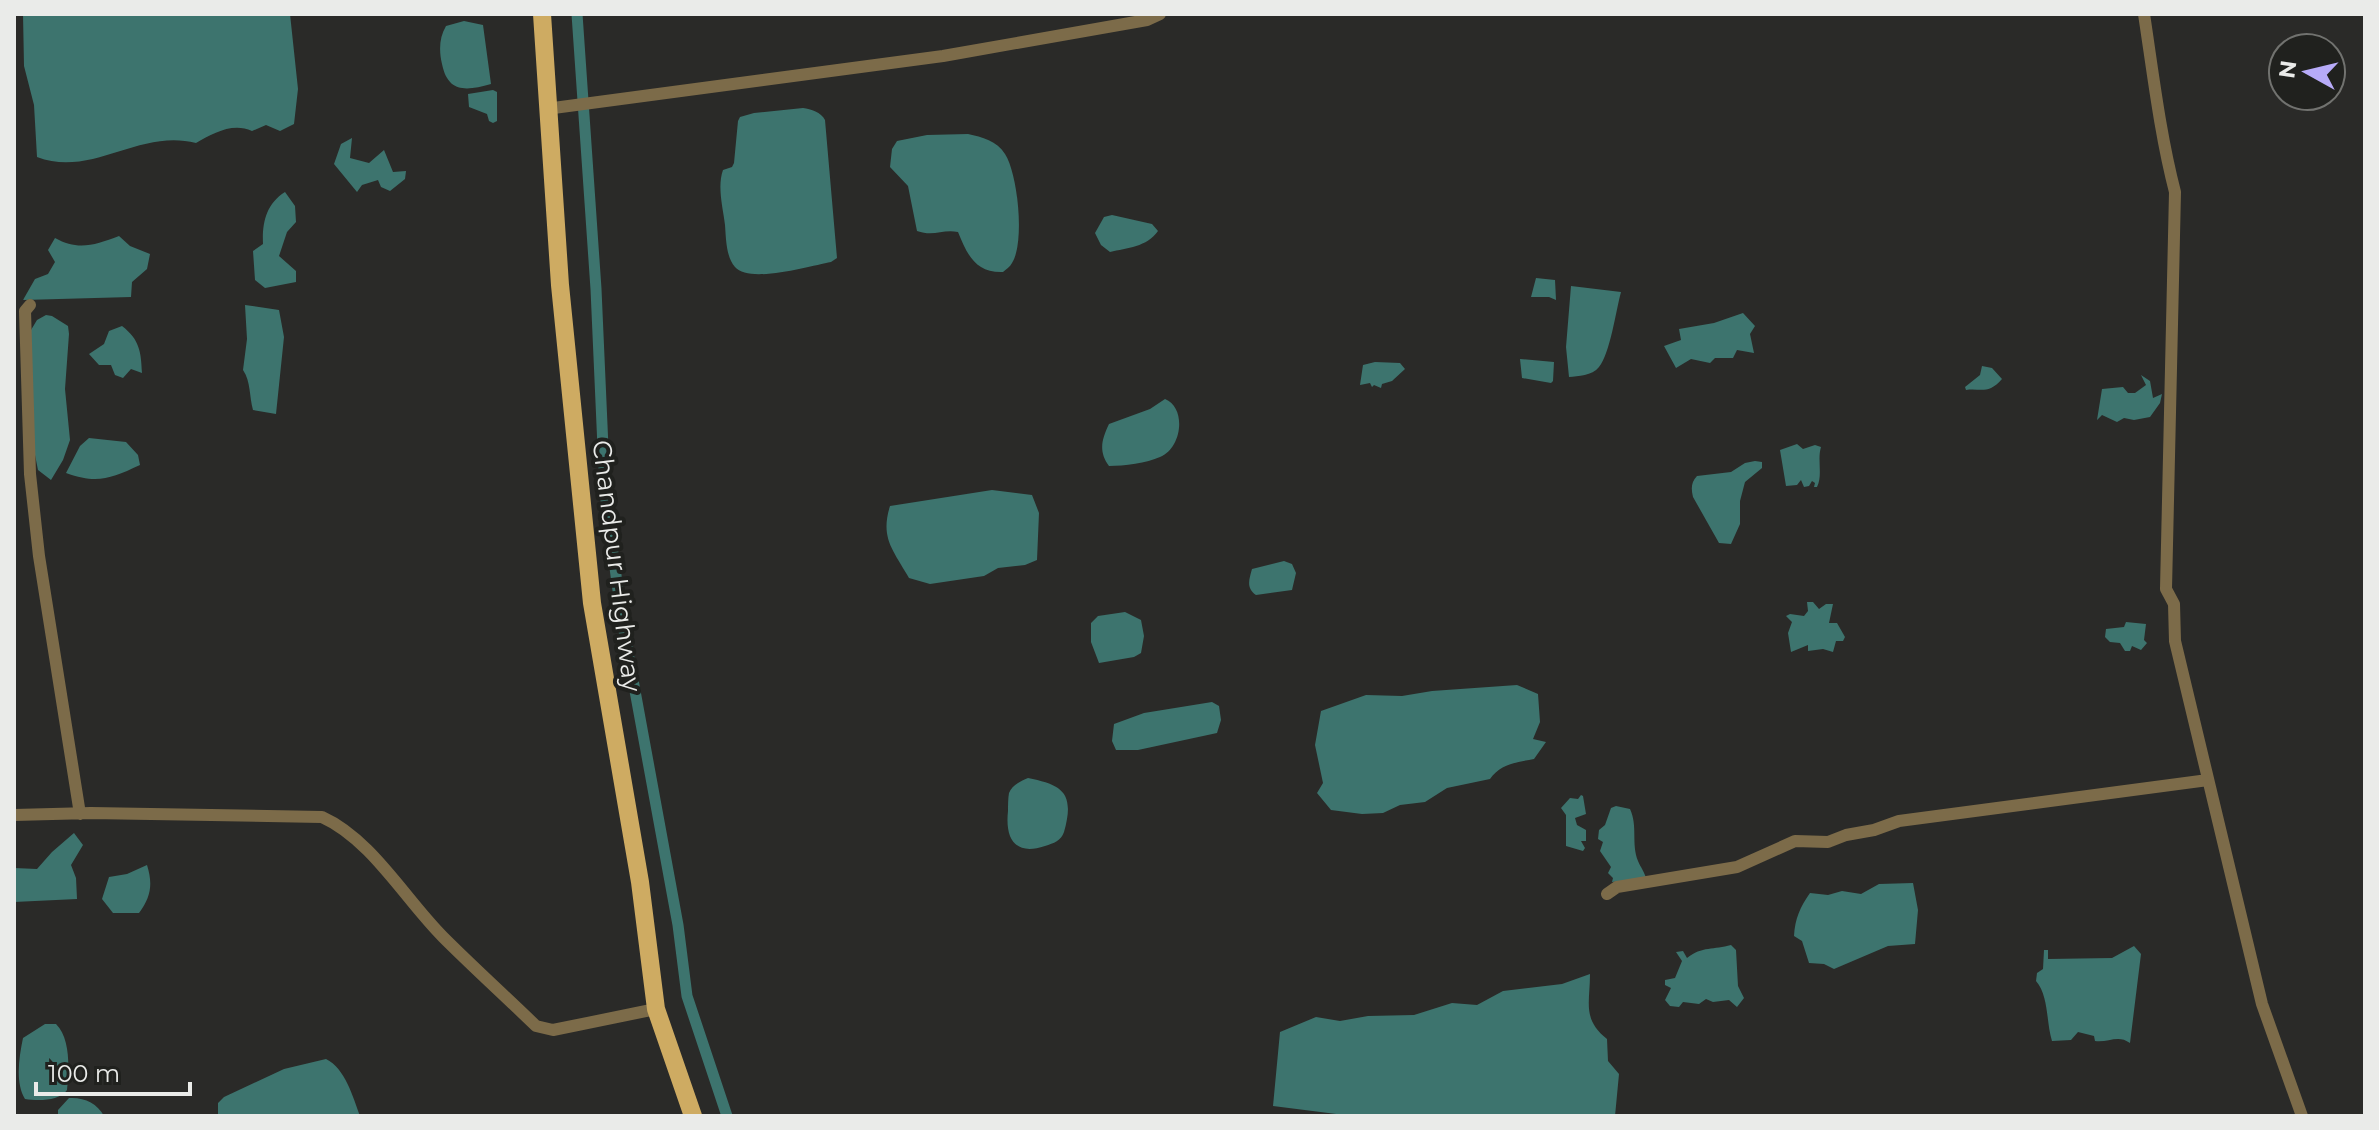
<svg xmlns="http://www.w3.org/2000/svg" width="2379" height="1130" viewBox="0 0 2379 1130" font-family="Montserrat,sans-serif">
<rect width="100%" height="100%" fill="#2a2a28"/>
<path fill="#3d746e" d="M 23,14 L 290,14 L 298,89 L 294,124 L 280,131 L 266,125 L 252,131 C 233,122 213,133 196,143 C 140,128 92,178 37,157 L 34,105 L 24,66 Z
M 464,21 L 483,25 L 491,84 C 466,91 448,93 442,64 C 439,51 439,38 446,26 Z
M 493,90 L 497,92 L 497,121 L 493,123 L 489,121 L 487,114 L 469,107 L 468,94 Z
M 803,108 C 811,109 821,112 825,120 L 837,258 L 831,262 C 810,266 749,284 735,267 C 726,257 726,238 725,225 C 723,208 717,187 723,170 L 732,167 L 734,163 L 738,121 L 740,117 L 754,113 Z
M 968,134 C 982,137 997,141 1005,154 C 1018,174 1025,243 1012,263 C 1010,267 1006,269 1003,272 C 975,273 967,254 958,232 C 942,229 934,237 917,231 L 908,186 L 890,167 L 892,149 L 897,141 L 927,135 Z
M 352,138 L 350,158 L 369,163 L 384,150 L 393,172 L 406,171 L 405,179 L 390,191 L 381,187 L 378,180 L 362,185 L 357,192 L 334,164 L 341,144 Z
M 285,192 L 295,206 L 296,222 L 287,232 L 279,256 L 296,271 L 296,282 L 265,288 L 255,280 L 253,251 L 263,244 C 262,223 266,204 285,192 Z
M 1112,215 L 1152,224 L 1158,231 C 1147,247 1127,248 1110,252 L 1101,245 L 1095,233 L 1104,217 Z
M 119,236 L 130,246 L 150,254 L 147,269 L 132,282 L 131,297 L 23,300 L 35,279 L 48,274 L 55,262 L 48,250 L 55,238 C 78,251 95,245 119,236 Z
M 1536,278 L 1555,280 L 1556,300 L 1549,297 L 1531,297 Z
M 1571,286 L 1621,292 C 1616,310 1610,354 1599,367 C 1592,376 1578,376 1569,377 L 1566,347 Z
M 245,305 L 279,310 L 284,337 L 276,414 L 253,410 C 249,396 251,382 243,370 L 247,339 Z
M 1743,313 L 1755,326 L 1750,334 L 1754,353 L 1737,350 L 1733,358 L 1715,358 L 1710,363 L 1691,359 L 1676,368 L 1664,346 L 1681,340 L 1679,329 L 1714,323 Z
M 46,315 L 52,316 L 68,326 L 69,334 L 65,389 L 70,440 L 63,460 L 51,480 L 38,470 L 31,435 L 31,330 L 37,320 Z
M 122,326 C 140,340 141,352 142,373 L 131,369 L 123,378 L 115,375 L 111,365 L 99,365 L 89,354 L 104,344 L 109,331 Z
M 1520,359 L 1554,362 L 1553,381 L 1551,383 L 1522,378 Z
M 1375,362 L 1400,363 L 1405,369 L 1392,381 L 1382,384 L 1381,388 L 1374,385 L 1372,387 L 1370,383 L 1360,385 L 1363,365 Z
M 1982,366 L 1992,368 L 2002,379 C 1988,395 1981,388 1966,390 L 1965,387 L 1980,375 Z
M 2141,375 L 2150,381 L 2153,398 L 2162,394 L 2160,403 L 2150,417 L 2134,420 L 2124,418 L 2117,422 L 2102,415 L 2097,420 L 2102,389 L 2123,387 L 2128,393 L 2135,393 L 2146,385 Z
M 1165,399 C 1187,408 1182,448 1160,457 C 1147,463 1124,466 1109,466 C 1098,451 1102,439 1109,424 L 1150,409 Z
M 89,438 L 126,442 L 138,455 L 140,465 C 110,479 97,484 66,473 L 80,446 Z
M 1797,444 L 1803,449 L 1815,445 L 1821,447 C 1817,460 1823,475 1817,487 L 1814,487 L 1815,483 L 1812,481 L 1809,486 L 1804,487 L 1801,480 L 1797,485 L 1786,486 L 1780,450 Z
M 1755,461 L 1762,462 L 1762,468 L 1745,482 L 1740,501 L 1740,524 L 1731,544 L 1719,543 L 1693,497 C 1691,489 1691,482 1697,476 L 1731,472 L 1745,463 Z
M 992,490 L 1032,495 L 1039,513 L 1037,560 L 1025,565 L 998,568 L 984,576 L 930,584 L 909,578 C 893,550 880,538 890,506 Z
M 1284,561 L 1292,564 L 1296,573 L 1292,590 L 1256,595 C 1246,588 1249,580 1252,569 Z
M 1807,602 L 1813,602 L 1819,609 L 1826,604 L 1833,604 L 1829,623 L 1837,623 L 1845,637 L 1843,641 L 1836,641 L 1833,652 L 1823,649 L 1808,651 L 1808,645 L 1791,652 L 1788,633 L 1792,622 L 1786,616 L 1790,614 L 1804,616 L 1808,611 Z
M 1125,612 L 1141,620 L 1144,636 L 1141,653 L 1134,657 L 1099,663 L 1091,642 L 1091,623 L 1098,616 Z
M 2126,622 L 2146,624 L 2144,640 L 2147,643 L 2141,650 L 2132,646 L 2130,651 L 2125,651 L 2120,643 L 2110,642 L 2105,637 L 2106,629 L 2124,627 Z
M 1517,685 L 1538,694 L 1540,722 L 1533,739 L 1546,742 L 1534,759 C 1518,762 1500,764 1490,779 L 1447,788 L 1425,802 L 1400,805 L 1383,813 L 1362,814 L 1331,810 L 1317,793 L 1323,783 L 1315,745 L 1321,711 L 1366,695 L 1402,696 L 1432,691 Z
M 1212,702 L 1219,706 L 1221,720 L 1217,733 L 1138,750 L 1116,750 L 1112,741 L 1114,724 L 1144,713 Z
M 1028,778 C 1063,785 1075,793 1064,832 C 1061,841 1054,843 1045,846 C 1015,856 1005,839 1008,811 C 1008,806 1008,798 1009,793 C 1012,785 1021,781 1028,778 Z
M 1581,795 L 1583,796 L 1586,814 L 1575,818 L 1577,825 L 1586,830 L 1586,841 L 1581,841 L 1585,848 L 1583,851 L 1566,846 L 1566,815 L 1561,808 L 1570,798 L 1578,799 Z
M 1616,806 L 1630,809 C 1638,826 1631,844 1638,861 C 1641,868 1644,871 1646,878 L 1612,882 L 1613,878 L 1608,873 L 1611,867 L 1600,851 L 1603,842 L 1598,839 L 1599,830 L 1605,825 L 1611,808 Z
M 74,833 L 83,845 L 71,865 L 76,878 L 77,899 L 14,902 L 14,868 L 37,869 L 52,852 Z
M 147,865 C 153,884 151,897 139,913 L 113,913 L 102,899 L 109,877 L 127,874 Z
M 1913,883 L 1918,910 L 1915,944 L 1888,946 L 1834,969 L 1824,964 L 1809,963 L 1802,941 L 1794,936 C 1795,919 1800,907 1810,893 L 1828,895 L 1842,891 L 1861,894 L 1879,884 Z
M 1731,945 L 1736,950 L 1738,986 L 1744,998 L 1737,1007 L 1729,1000 L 1713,1002 L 1706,999 L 1699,1004 L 1683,1002 L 1679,1007 L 1670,1006 L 1665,1000 L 1671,988 L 1665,985 L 1665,980 L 1675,978 L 1682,961 L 1676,952 L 1683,951 L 1687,958 C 1702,946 1714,950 1731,945 Z
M 2134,946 L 2141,954 L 2130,1043 C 2118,1034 2108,1043 2095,1041 L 2094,1036 L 2078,1032 L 2071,1040 L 2052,1041 C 2046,1022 2049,996 2036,981 L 2037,973 L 2043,969 L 2044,950 L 2048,950 L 2048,959 L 2112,958 Z
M 1590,974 C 1590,1003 1582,1019 1607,1039 L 1608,1061 L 1619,1074 L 1615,1116 L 1352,1116 L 1273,1106 L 1280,1032 L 1316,1017 L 1340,1021 L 1368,1016 L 1414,1015 L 1452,1003 L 1477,1005 L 1503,991 L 1562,984 Z
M 45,1024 L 56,1024 C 71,1039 69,1070 67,1090 C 59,1101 39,1101 25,1099 C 15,1083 19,1057 23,1038 Z
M 326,1059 C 345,1068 353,1097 360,1116 L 218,1116 L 218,1103 L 224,1097 L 284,1069 Z
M 69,1098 C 84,1097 97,1103 104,1116 L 58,1116 L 58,1110 Z"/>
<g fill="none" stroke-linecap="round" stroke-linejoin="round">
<path stroke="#3d746e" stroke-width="11" d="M 577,14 L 596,289 L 605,493 L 622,620 L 678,925 L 687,996 L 727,1116"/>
<path stroke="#7c6b49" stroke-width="12" d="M 2144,14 C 2153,73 2160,134 2175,192 L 2166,589 L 2174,604 L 2175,641 L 2262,1004 L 2302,1116
M 546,109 L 943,56 L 1147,20 L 1160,14
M 30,305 L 25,311 L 30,474 L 39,556 L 80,814
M 14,815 L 91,813 L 322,817 C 371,839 405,899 443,937 C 473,967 505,996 536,1026 L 553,1030 L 656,1009
M 1607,894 L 1617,887 L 1737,867 L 1795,841 L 1828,842 L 1846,835 L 1874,830 L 1899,821 L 2208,780"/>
<path stroke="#ceab62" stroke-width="18" d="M 542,14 L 560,285 L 592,603 L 640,882 L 656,1009 L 693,1116"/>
</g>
<g text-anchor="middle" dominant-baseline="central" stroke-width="8" stroke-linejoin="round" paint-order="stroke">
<g font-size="26" fill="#eaebe9" stroke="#20211e">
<text transform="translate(617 566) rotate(83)">Chandpur Highway</text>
</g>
</g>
<rect width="2379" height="1130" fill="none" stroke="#eaebe9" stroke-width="32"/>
<g transform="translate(2307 72) rotate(278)"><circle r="38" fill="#20211e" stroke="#71726f" stroke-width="2"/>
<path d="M0-6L14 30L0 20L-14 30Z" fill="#b7abf8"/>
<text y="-12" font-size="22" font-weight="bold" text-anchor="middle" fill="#eaebe9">N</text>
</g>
<path d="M36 1082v12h154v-12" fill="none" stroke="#eaebe9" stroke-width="4"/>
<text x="48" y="1082" font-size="24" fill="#eaebe9" stroke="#20211e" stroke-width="6" paint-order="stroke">100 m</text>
</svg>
